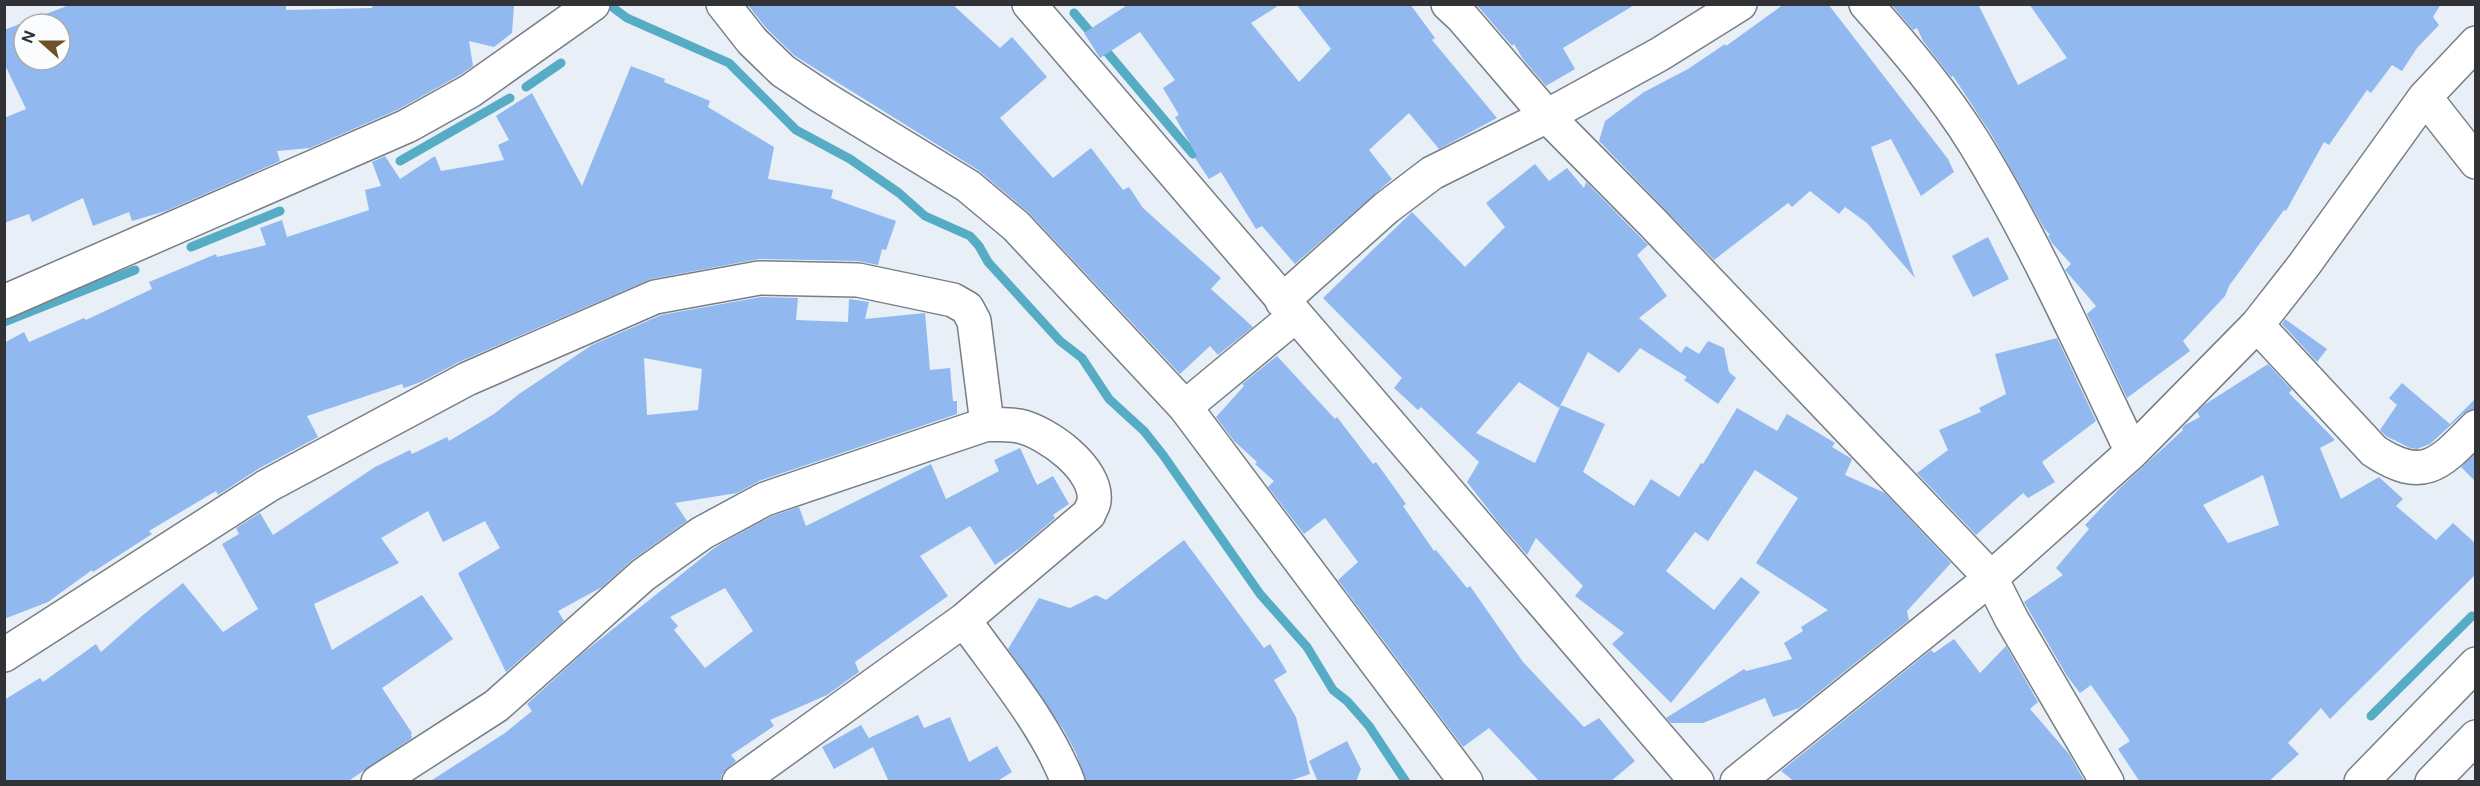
<svg xmlns="http://www.w3.org/2000/svg" width="2480" height="786" viewBox="0 0 2480 786" font-family="'DM Sans',sans-serif">
<rect width="100%" height="100%" fill="#e8eff7"/>
<g fill="none" stroke-linecap="round" stroke-linejoin="round">
<path stroke="#56acc4" stroke-width="9" d="M 608,4 L 627,18 L 729,63 L 796,130 L 850,159 L 899,193 L 925,216 L 970,236 L 979,246 L 988,262 L 1060,341 L 1082,358 L 1109,399 L 1144,431 L 1163,455 L 1260,594 L 1307,647 L 1333,690 L 1347,701 L 1369,726 L 1406,782
M 1074,13 L 1193,154
M 526,87 L 561,63
M 400,161 L 510,98
M 191,247 L 280,211
M 4,322 L 135,270
M 2371,716 L 2472,616"/>
</g>
<path fill="#91b9ef" fill-rule="evenodd" d="M 72,4 L 286,4 L 286,10 L 372,8 L 373,4 L 514,6 L 512,33 L 494,47 L 469,41 L 473,66 L 460,75 L 399,109 L 310,148 L 277,151 L 280,161 L 166,211 L 132,221 L 129,212 L 93,226 L 83,198 L 32,222 L 29,214 L 4,223 L 4,118 L 26,109 L 4,63 L 4,30 ZM 24,24 L 60,24 L 60,60 L 24,60 Z
M 747,4 L 952,4 L 1000,48 L 1012,37 L 1047,77 L 1000,118 L 1053,178 L 1091,148 L 1123,190 L 1129,187 L 1143,208 L 1221,278 L 1211,289 L 1253,327 L 1218,355 L 1210,346 L 1180,374 L 1028,212 L 978,170 L 795,56 L 766,28 Z
M 1129,4 L 1281,4 L 1251,23 L 1299,82 L 1331,49 L 1296,4 L 1410,4 L 1435,38 L 1432,40 L 1497,118 L 1439,149 L 1409,113 L 1369,150 L 1392,179 L 1295,264 L 1262,226 L 1256,229 L 1221,172 L 1209,179 L 1195,158 L 1197,156 L 1175,117 L 1179,115 L 1163,88 L 1175,80 L 1140,32 L 1100,58 L 1084,33 Z
M 1476,4 L 1636,4 L 1563,48 L 1575,69 L 1546,86 L 1523,59 L 1514,44 L 1512,46 Z
M 1784,4 L 1828,4 L 1948,159 L 1954,172 L 1921,196 L 1891,139 L 1871,147 L 1915,278 L 1867,223 L 1845,207 L 1839,214 L 1810,191 L 1792,207 L 1788,203 L 1714,260 L 1599,141 L 1605,121 L 1644,92 L 1688,69 L 1725,44 L 1726,46 Z
M 1891,4 L 1978,4 L 2018,85 L 2067,58 L 2029,4 L 2441,4 L 2433,17 L 2439,25 L 2417,48 L 2402,71 L 2392,65 L 2371,93 L 2367,90 L 2329,145 L 2324,142 L 2286,211 L 2284,210 L 2229,286 L 2225,296 L 2183,341 L 2190,351 L 2127,398 L 2087,314 L 2096,306 L 2065,270 L 2071,264 L 2052,243 L 2048,236 L 2050,235 L 2044,228 L 1991,134 L 1953,76 L 1951,77 L 1923,41 L 1917,28 L 1913,30 Z
M 631,66 L 665,79 L 664,82 L 710,101 L 708,107 L 774,147 L 768,179 L 833,190 L 831,198 L 896,221 L 886,250 L 882,249 L 878,265 L 858,261 L 759,259 L 651,279 L 459,362 L 421,382 L 404,388 L 402,384 L 307,416 L 318,437 L 258,469 L 218,495 L 216,491 L 149,531 L 152,534 L 93,572 L 92,570 L 48,602 L 4,619 L 4,343 L 24,332 L 29,342 L 84,318 L 86,320 L 152,289 L 149,282 L 216,254 L 217,257 L 266,245 L 260,228 L 282,220 L 287,237 L 369,210 L 365,190 L 381,186 L 372,162 L 385,156 L 400,179 L 435,156 L 441,171 L 504,160 L 498,145 L 509,140 L 496,116 L 532,93 L 582,186 Z
M 1535,164 L 1549,181 L 1567,168 L 1584,188 L 1586,182 L 1648,245 L 1637,255 L 1667,296 L 1639,318 L 1681,353 L 1686,346 L 1699,354 L 1708,341 L 1724,348 L 1729,372 L 1736,378 L 1718,404 L 1684,380 L 1687,377 L 1640,348 L 1619,373 L 1588,352 L 1559,408 L 1519,382 L 1476,433 L 1535,463 L 1561,405 L 1605,424 L 1583,472 L 1634,506 L 1651,479 L 1679,497 L 1701,463 L 1703,464 L 1737,408 L 1777,431 L 1787,414 L 1835,443 L 1832,447 L 1852,459 L 1845,475 L 1885,493 L 1951,563 L 1907,611 L 1909,620 L 1799,708 L 1773,717 L 1765,698 L 1703,723 L 1671,723 L 1666,718 L 1744,669 L 1746,671 L 1792,659 L 1784,643 L 1803,631 L 1801,627 L 1828,610 L 1756,563 L 1798,498 L 1755,470 L 1708,541 L 1695,532 L 1666,571 L 1714,610 L 1741,577 L 1760,592 L 1671,703 L 1612,644 L 1624,633 L 1575,596 L 1583,586 L 1536,538 L 1527,555 L 1499,523 L 1467,482 L 1479,462 L 1421,407 L 1418,410 L 1394,388 L 1402,378 L 1323,298 L 1412,212 L 1465,267 L 1505,227 L 1486,203 Z
M 1988,237 L 2009,279 L 1973,297 L 1952,256 Z
M 761,297 L 798,298 L 796,320 L 848,322 L 849,299 L 869,302 L 865,319 L 925,313 L 930,370 L 950,368 L 953,401 L 957,401 L 957,414 L 759,481 L 737,493 L 675,503 L 687,521 L 632,560 L 602,587 L 558,611 L 564,621 L 506,672 L 458,573 L 500,548 L 485,521 L 443,542 L 428,511 L 381,538 L 399,563 L 314,604 L 332,650 L 422,595 L 453,639 L 382,688 L 412,733 L 411,734 L 412,738 L 347,782 L 4,782 L 4,700 L 40,678 L 43,682 L 96,644 L 101,652 L 143,615 L 183,583 L 223,632 L 258,609 L 222,544 L 239,534 L 236,528 L 260,513 L 273,535 L 375,467 L 410,450 L 412,454 L 447,437 L 449,441 L 494,414 L 519,394 L 592,345 L 661,315 ZM 644,358 L 702,369 L 698,410 L 647,415 Z
M 2285,319 L 2327,349 L 2317,362 L 2282,324 Z
M 2057,338 L 2096,421 L 2042,462 L 2055,482 L 2028,498 L 2023,493 L 1976,535 L 1917,473 L 1948,450 L 1939,430 L 1981,412 L 1979,408 L 2006,394 L 1995,354 Z
M 1277,356 L 1335,419 L 1337,417 L 1373,464 L 1376,462 L 1406,504 L 1403,506 L 1434,551 L 1436,550 L 1467,588 L 1470,586 L 1523,662 L 1584,727 L 1599,718 L 1635,761 L 1610,782 L 1540,782 L 1489,728 L 1463,747 L 1338,580 L 1358,562 L 1325,518 L 1304,534 L 1268,487 L 1274,481 L 1255,464 L 1257,462 L 1234,441 L 1216,417 L 1244,386 L 1242,384 Z
M 2268,364 L 2292,390 L 2289,393 L 2335,440 L 2320,448 L 2341,499 L 2379,477 L 2403,499 L 2396,506 L 2436,540 L 2453,523 L 2475,543 L 2475,575 L 2330,719 L 2321,708 L 2288,743 L 2299,754 L 2268,782 L 2140,782 L 2118,749 L 2130,741 L 2091,685 L 2080,693 L 2067,676 L 2024,602 L 2063,575 L 2056,568 L 2089,529 L 2085,525 L 2120,488 L 2183,430 L 2182,428 L 2185,425 L 2200,417 L 2197,412 L 2204,405 ZM 2263,475 L 2279,525 L 2228,543 L 2203,505 Z
M 2402,383 L 2450,424 L 2475,399 L 2475,409 L 2463,414 L 2430,444 L 2417,449 L 2410,448 L 2386,436 L 2380,430 L 2397,405 L 2389,398 Z
M 1020,448 L 1037,485 L 1053,476 L 1069,504 L 1053,515 L 1055,518 L 1020,548 L 995,565 L 970,526 L 920,556 L 948,596 L 855,662 L 859,672 L 827,695 L 770,720 L 774,726 L 731,755 L 736,761 L 722,774 L 720,782 L 429,782 L 505,733 L 532,711 L 527,704 L 583,653 L 713,549 L 724,542 L 772,516 L 799,507 L 806,526 L 931,464 L 946,499 L 999,471 L 994,460 ZM 725,588 L 753,631 L 705,668 L 674,630 L 678,626 L 670,617 Z
M 2475,454 L 2475,481 L 2461,467 Z
M 1184,540 L 1264,648 L 1270,644 L 1287,672 L 1274,680 L 1296,717 L 1310,774 L 1286,782 L 1086,782 L 1076,753 L 1063,729 L 1008,649 L 1039,598 L 1070,608 L 1096,595 L 1106,600 Z
M 1954,639 L 1980,673 L 2006,646 L 2038,702 L 2030,709 L 2069,754 L 2085,782 L 1795,782 L 1781,771 L 1931,650 L 1934,653 Z
M 918,715 L 924,728 L 950,717 L 969,762 L 997,746 L 1012,772 L 996,782 L 889,782 L 873,747 L 834,769 L 822,747 L 861,725 L 870,740 L 869,738 Z
M 1347,741 L 1361,769 L 1356,782 L 1318,782 L 1309,761 Z"/>
<g fill="none" stroke-linecap="round" stroke-linejoin="round">
<g stroke="#787e85" stroke-width="36">
<path id="street" d="M 723,4 L 752,41 L 783,71 L 822,97 L 968,186 L 1016,226 L 1185,407 L 1466,782
M 1029,4 L 1697,782
M 1448,4 L 1462,17 L 1547,116 L 1652,222 L 1991,578 L 2011,618 L 2107,782
M 1866,4 C 1905,48 1944,94 1975,144 C 2035,242 2082,348 2132,452
M 2425,97 L 2476,162
M 1282,301 L 1386,208 L 1432,173 L 1547,116 L 1660,54 L 1740,4
M 2257,325 L 2374,451 C 2423,483 2439,465 2476,427
M 1185,407 L 1295,316
M 964,620 C 1000,671 1045,723 1068,782
M 4,655 L 267,486 L 467,379 L 655,297 L 759,278 L 858,280 L 953,300 L 967,308 L 974,321 L 987,424
M 378,782 L 496,706 L 643,575 L 702,533 L 765,499 L 987,424 C 998,425 1009,424 1019,426 C 1047,432 1098,469 1094,501 C 1094,505 1090,510 1089,514 L 964,620 L 739,782
M 1737,782 L 1991,578 L 2132,452 L 2257,325 L 2304,265 L 2425,97 L 2476,43"/>
</g>
<g stroke="#787e85" stroke-width="36">
<path id="secondary" d="M 4,302 L 407,126 L 470,91 L 593,4
M 2361,782 L 2476,664
M 2432,782 L 2476,737"/>
</g>
<use href="#street" stroke="#fff" stroke-width="33"/>
<use href="#secondary" stroke="#fff" stroke-width="33"/>
</g>
<rect width="2480" height="786" fill="none" stroke="#303236" stroke-width="12"/>
<g transform="translate(42 42) rotate(291)"><circle r="28" fill="#fafcfd" stroke="#a9abad" stroke-width="1.5"/>
<path d="M0-4.5L10 22L0 15L-10 22Z" fill="#715228"/>
<text y="-9" font-size="16" font-weight="bold" text-anchor="middle" fill="#303236">N</text>
</g>
</svg>
